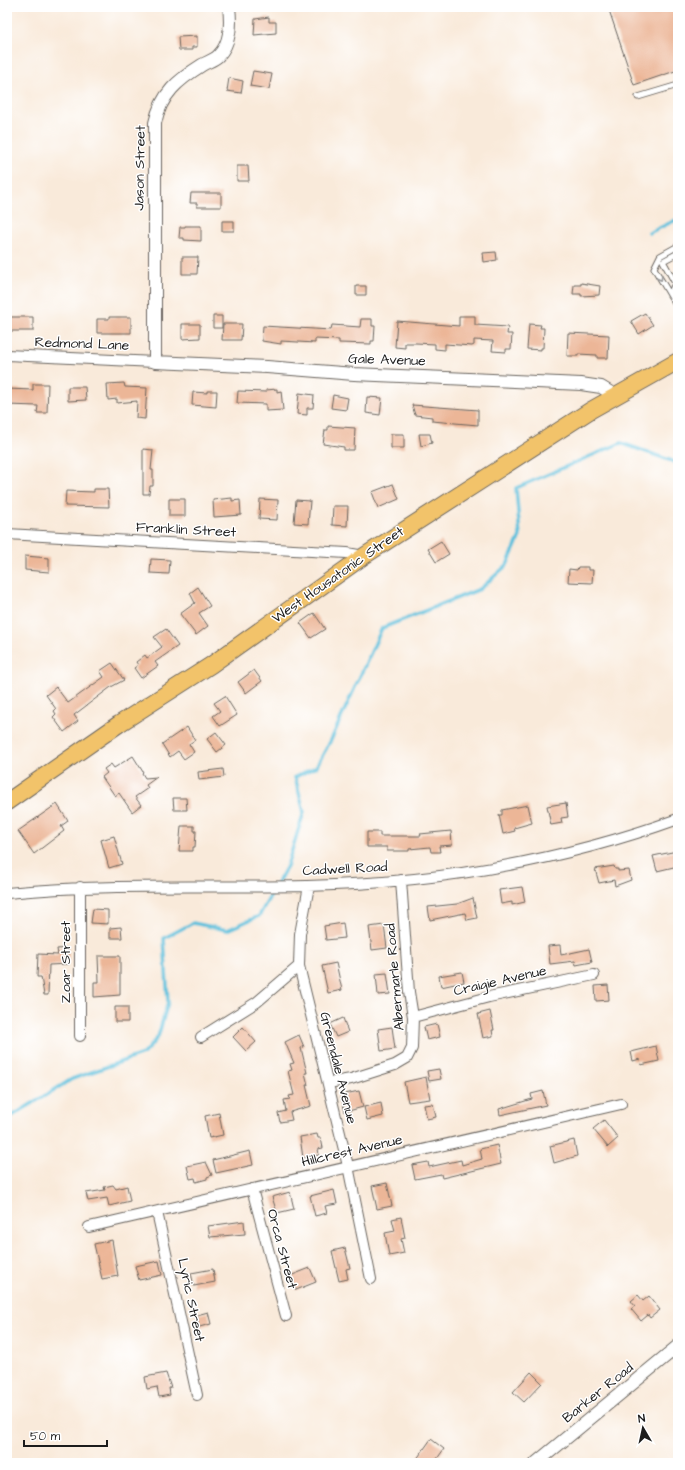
<svg xmlns="http://www.w3.org/2000/svg" width="685" height="1470" viewBox="0 0 685 1470" font-family="'Architects Daughter',sans-serif">
<rect width="100%" height="100%" fill="#fff"/>
<filter id="ink" filterUnits="userSpaceOnUse"><feTurbulence type="fractalNoise" baseFrequency=".025" numOctaves="2"/><feDisplacementMap in="SourceGraphic" scale="8" xChannelSelector="R" yChannelSelector="G"/><feConvolveMatrix kernelMatrix="1 2 1 2 8 2 1 2 1" color-interpolation-filters="sRGB"/></filter>
<filter id="wash" filterUnits="userSpaceOnUse"><feTurbulence type="fractalNoise" baseFrequency=".012" numOctaves="4" result="noise"/><feDisplacementMap in="SourceGraphic" scale="16" xChannelSelector="R" yChannelSelector="G"/><feGaussianBlur stdDeviation="0.9" result="paint"/><feColorMatrix in="noise" values="0 0 0 0 0 0 0 0 0 0 0 0 0 0 0 0 0 1.4 0 .05"/><feComposite in="paint" operator="in"/></filter>
<g filter="url(#wash)">
<rect width="100%" height="100%" fill="#f9eada"/>
<g fill="none" stroke-linecap="round" stroke-linejoin="round">
<path stroke="#5dc0dc" stroke-width="3.5" d="M 649,233 L 678,219
M 7,1119 L 72,1079 L 143,1054 L 158,1037 L 168,1002 L 164,938 L 193,923 L 227,930 L 259,916 L 287,866 L 304,812 L 295,777 L 316,767 L 331,740 L 382,628 L 480,589 L 507,565 L 520,536 L 516,488 L 621,443 L 672,461 L 678,464"/>
</g>
<g id="blocks">
<path fill="#ecb697" d="M 608,7 L 678,7 L 678,70 L 634,85 Z
M 269,17 L 269,22 L 276,22 L 276,33 L 254,35 L 255,19 Z
M 197,36 L 197,47 L 192,47 L 192,50 L 179,50 L 178,37 Z
M 253,71 L 272,74 L 269,89 L 250,86 Z
M 229,78 L 243,81 L 241,93 L 227,91 Z
M 237,166 L 248,166 L 249,181 L 237,181 Z
M 191,193 L 221,193 L 221,207 L 197,207 L 197,203 L 190,203 Z
M 222,221 L 234,221 L 234,231 L 222,231 Z
M 185,226 L 201,226 L 201,241 L 184,240 L 184,238 L 179,238 L 180,227 L 185,227 Z
M 496,252 L 497,260 L 484,262 L 483,253 Z
M 182,257 L 198,257 L 197,274 L 182,274 Z
M 581,283 L 600,286 L 599,295 L 581,296 L 581,294 L 573,294 L 574,285 L 581,285 Z
M 356,286 L 366,286 L 366,295 L 356,295 Z
M 645,313 L 653,325 L 639,334 L 631,321 Z
M 213,316 L 222,316 L 222,328 L 213,328 Z
M 459,316 L 475,316 L 475,325 L 508,327 L 507,334 L 512,334 L 511,349 L 506,349 L 506,352 L 492,351 L 493,341 L 474,340 L 474,345 L 472,346 L 445,344 L 445,350 L 435,349 L 435,344 L 416,343 L 405,343 L 405,348 L 395,347 L 397,321 L 459,326 Z
M 7,317 L 33,317 L 33,331 L 7,331 Z
M 109,317 L 131,317 L 131,333 L 97,333 L 97,319 L 109,319 Z
M 361,319 L 372,319 L 372,326 L 375,326 L 374,341 L 371,341 L 371,344 L 339,343 L 339,340 L 315,339 L 315,343 L 281,341 L 281,344 L 262,341 L 263,326 L 331,330 L 332,325 L 360,327 Z
M 182,324 L 200,324 L 200,338 L 182,339 Z
M 223,324 L 242,324 L 241,340 L 222,340 Z
M 529,324 L 541,325 L 540,328 L 544,328 L 543,348 L 541,348 L 541,350 L 527,349 Z
M 568,333 L 609,335 L 608,358 L 597,358 L 597,355 L 578,354 L 578,356 L 567,356 Z
M 124,383 L 125,387 L 147,388 L 145,419 L 136,418 L 137,401 L 117,403 L 117,399 L 108,400 L 107,384 Z
M 33,384 L 48,384 L 47,413 L 37,413 L 38,406 L 7,405 L 7,389 L 33,390 Z
M 68,387 L 85,387 L 86,400 L 68,401 Z
M 277,389 L 277,392 L 281,391 L 283,410 L 266,411 L 266,404 L 237,403 L 238,391 L 266,392 L 266,390 Z
M 207,391 L 217,391 L 216,407 L 192,405 L 193,392 L 207,393 Z
M 299,393 L 314,395 L 313,408 L 307,408 L 307,415 L 297,414 Z
M 333,395 L 348,398 L 346,410 L 331,408 Z
M 367,397 L 382,398 L 380,415 L 366,413 Z
M 412,405 L 478,410 L 478,425 L 432,421 L 432,417 L 415,415 Z
M 328,426 L 355,428 L 354,450 L 344,450 L 344,447 L 323,444 L 325,430 L 328,430 Z
M 391,434 L 404,434 L 404,448 L 391,448 Z
M 419,434 L 430,434 L 432,443 L 421,446 Z
M 143,449 L 153,450 L 151,470 L 153,470 L 153,486 L 150,486 L 149,494 L 143,494 Z
M 393,484 L 399,499 L 378,508 L 372,492 Z
M 94,489 L 108,489 L 109,507 L 65,506 L 66,491 L 94,492 Z
M 232,498 L 232,501 L 240,500 L 241,515 L 214,517 L 213,500 Z
M 169,499 L 185,499 L 185,516 L 169,516 Z
M 260,499 L 278,500 L 277,520 L 259,519 Z
M 296,500 L 310,501 L 308,524 L 294,523 Z
M 333,506 L 348,506 L 347,526 L 332,525 Z
M 441,541 L 449,554 L 436,562 L 428,549 Z
M 25,556 L 49,558 L 49,572 L 25,570 Z
M 151,559 L 170,560 L 169,574 L 150,573 Z
M 578,567 L 588,567 L 588,570 L 593,570 L 592,583 L 568,582 L 569,569 L 577,570 Z
M 198,587 L 210,606 L 199,613 L 208,626 L 196,635 L 180,614 L 195,603 L 190,593 Z
M 314,613 L 325,629 L 311,638 L 300,623 Z
M 166,629 L 178,646 L 155,662 L 158,666 L 141,678 L 134,668 L 138,665 L 136,662 L 145,655 L 147,658 L 162,647 L 154,637 Z
M 112,663 L 124,680 L 111,687 L 74,715 L 78,721 L 64,732 L 53,717 L 56,714 L 54,711 L 56,709 L 46,695 L 56,687 L 68,703 L 104,677 L 100,671 Z
M 254,670 L 262,681 L 246,693 L 238,682 Z
M 225,696 L 237,715 L 220,726 L 213,716 L 220,711 L 214,703 Z
M 187,727 L 195,740 L 189,744 L 194,752 L 184,759 L 178,751 L 170,757 L 162,744 Z
M 216,732 L 226,745 L 217,752 L 207,739 Z
M 133,756 L 143,772 L 142,773 L 145,778 L 157,777 L 146,785 L 148,788 L 135,797 L 141,805 L 132,812 L 119,793 L 115,796 L 102,777 L 107,773 L 104,769 L 111,764 L 114,768 Z
M 223,769 L 224,777 L 199,780 L 198,772 Z
M 173,798 L 186,798 L 187,810 L 174,810 Z
M 566,803 L 568,817 L 561,818 L 562,823 L 551,825 L 547,806 Z
M 57,804 L 68,821 L 61,826 L 64,831 L 34,854 L 18,831 Z
M 528,805 L 532,823 L 514,828 L 515,831 L 503,834 L 499,815 L 502,815 L 502,810 Z
M 181,826 L 194,826 L 194,831 L 196,831 L 195,847 L 193,847 L 193,851 L 179,851 Z
M 451,831 L 452,845 L 439,846 L 440,852 L 431,852 L 430,847 L 409,849 L 409,851 L 387,851 L 387,847 L 367,847 L 367,832 L 380,832 L 380,836 L 421,836 L 420,834 Z
M 114,836 L 122,864 L 109,868 L 101,840 Z
M 677,851 L 678,866 L 657,871 L 653,856 Z
M 614,866 L 615,869 L 618,869 L 618,871 L 629,870 L 631,880 L 615,886 L 614,880 L 599,883 L 595,869 Z
M 522,887 L 525,902 L 512,905 L 512,902 L 501,904 L 499,890 Z
M 473,898 L 477,918 L 467,920 L 465,913 L 430,920 L 428,907 L 457,904 Z
M 93,909 L 108,910 L 108,924 L 91,923 Z
M 343,923 L 345,938 L 326,940 L 324,926 Z
M 384,925 L 387,948 L 372,950 L 369,927 Z
M 121,927 L 122,938 L 110,938 L 110,928 Z
M 560,945 L 561,955 L 589,949 L 592,962 L 576,965 L 575,961 L 550,964 L 548,946 Z
M 68,948 L 69,964 L 49,965 L 48,995 L 44,995 L 41,977 L 37,977 L 38,954 L 58,955 L 57,949 Z
M 98,956 L 120,956 L 120,995 L 94,997 L 94,982 L 99,982 Z
M 336,963 L 342,990 L 328,993 L 322,966 Z
M 462,972 L 464,982 L 441,987 L 439,976 Z
M 387,973 L 390,994 L 378,995 L 376,974 Z
M 608,985 L 609,1000 L 596,1001 L 595,986 Z
M 115,1007 L 128,1007 L 128,1022 L 115,1022 Z
M 490,1011 L 494,1030 L 492,1030 L 493,1036 L 483,1038 L 478,1014 Z
M 343,1018 L 348,1032 L 336,1037 L 330,1024 Z
M 437,1024 L 440,1037 L 427,1040 L 424,1027 Z
M 243,1027 L 256,1042 L 246,1051 L 233,1037 Z
M 392,1027 L 395,1049 L 381,1051 L 378,1029 Z
M 299,1035 L 304,1047 L 301,1048 L 307,1073 L 305,1073 L 308,1085 L 306,1085 L 311,1106 L 290,1112 L 292,1120 L 280,1122 L 278,1113 L 286,1111 L 284,1100 L 290,1099 L 289,1096 L 294,1095 L 288,1071 L 292,1070 L 290,1064 L 294,1063 L 285,1042 Z
M 656,1046 L 659,1061 L 641,1065 L 640,1059 L 633,1061 L 631,1052 Z
M 439,1069 L 441,1079 L 429,1081 L 427,1071 Z
M 426,1077 L 430,1099 L 408,1102 L 404,1082 Z
M 359,1091 L 363,1107 L 345,1112 L 341,1097 L 345,1096 L 345,1094 Z
M 543,1091 L 546,1105 L 500,1115 L 499,1109 L 532,1099 L 531,1094 Z
M 381,1103 L 383,1116 L 367,1120 L 364,1107 Z
M 433,1104 L 436,1117 L 427,1119 L 424,1105 Z
M 219,1113 L 223,1135 L 209,1138 L 205,1116 Z
M 604,1120 L 618,1138 L 608,1147 L 593,1129 Z
M 317,1134 L 318,1138 L 321,1138 L 323,1148 L 318,1149 L 319,1155 L 303,1158 L 300,1137 Z
M 574,1140 L 577,1156 L 554,1163 L 550,1146 Z
M 497,1145 L 501,1164 L 442,1178 L 441,1174 L 415,1179 L 412,1165 L 428,1162 L 429,1167 L 461,1160 L 462,1165 L 482,1159 L 480,1149 Z
M 250,1151 L 253,1165 L 216,1173 L 213,1160 Z
M 206,1162 L 212,1175 L 207,1177 L 207,1179 L 196,1182 L 195,1178 L 190,1179 L 187,1166 Z
M 387,1183 L 392,1206 L 377,1209 L 372,1186 Z
M 113,1185 L 116,1189 L 127,1186 L 130,1201 L 109,1206 L 107,1198 L 88,1201 L 86,1193 L 105,1190 L 104,1187 Z
M 334,1190 L 337,1204 L 325,1206 L 327,1213 L 315,1216 L 310,1196 Z
M 290,1192 L 294,1209 L 277,1213 L 272,1197 Z
M 401,1217 L 405,1238 L 401,1239 L 404,1253 L 389,1256 L 385,1233 L 395,1231 L 392,1219 Z
M 244,1221 L 245,1234 L 210,1237 L 208,1226 Z
M 112,1240 L 118,1276 L 102,1279 L 94,1244 Z
M 345,1248 L 350,1268 L 346,1269 L 348,1279 L 339,1281 L 332,1251 Z
M 159,1261 L 162,1275 L 139,1280 L 135,1266 Z
M 310,1268 L 316,1282 L 296,1290 L 290,1276 Z
M 213,1269 L 215,1282 L 194,1286 L 191,1273 Z
M 638,1295 L 643,1301 L 649,1296 L 660,1310 L 650,1318 L 648,1315 L 641,1321 L 631,1309 L 635,1306 L 631,1301 Z
M 208,1312 L 211,1324 L 199,1327 L 197,1315 Z
M 531,1372 L 542,1383 L 524,1402 L 513,1392 Z
M 166,1373 L 171,1388 L 169,1388 L 170,1395 L 159,1397 L 157,1387 L 147,1389 L 145,1377 Z
M 431,1439 L 444,1449 L 434,1463 L 414,1463 Z"/>
</g>
</g>
<g filter="url(#ink)">
<use href="#blocks" fill-opacity="0" stroke="#69645e" stroke-width="1"/>
<g fill="none" stroke-linecap="round" stroke-linejoin="round">
<g stroke="#69645e" stroke-width="7">
<path id="service" d="M 638,97 L 678,85
M 670,295 L 675,283 L 663,261 L 678,253
M 678,297 L 673,300 L 678,309
M 673,300 L 654,268 L 660,256 L 678,246"/>
</g>
<g stroke="#69645e" stroke-width="12">
<path id="minor" d="M 7,355 L 155,362
M 7,534 L 347,553 L 364,556
M 309,886 L 300,934 L 299,966 L 348,1166 L 371,1279
M 80,887 L 80,1036
M 7,893 C 107,883 207,888 307,886 C 434,883 559,862 678,819
M 413,1017 L 489,997 L 594,975
M 201,1037 L 257,1002 L 299,966
M 328,1083 L 351,1079 L 395,1065 L 407,1058 L 412,1048 L 413,1017 L 409,992 L 401,880
M 252,1189 L 286,1316
M 157,1212 L 197,1395
M 89,1227 L 621,1104"/>
</g>
<g stroke="#69645e" stroke-width="14">
<path id="tertiary" d="M 229,7 C 231,24 231,43 218,56 C 214,60 207,62 202,65 C 178,80 161,94 155,123 L 155,362 L 267,367 L 354,374 L 581,384 L 601,387 L 616,396
M 536,1463 L 678,1346"/>
</g>
<g stroke="#69645e" stroke-width="18">
<path id="trunk" d="M 7,802 L 119,724 L 211,665 L 364,556 L 591,410 L 678,361"/>
</g>
<use href="#service" stroke="#fff" stroke-width="5"/>
<use href="#minor" stroke="#fff" stroke-width="10"/>
<use href="#tertiary" stroke="#fff" stroke-width="12"/>
<use href="#trunk" stroke="#f2c36a" stroke-width="16"/>
</g>
<defs><path id="oneway-chevron" d="M-2-3.5L2.5 0L-2 3.5" fill="none" stroke-width="1.6" stroke-linecap="round" stroke-linejoin="round"/></defs>
<use stroke="#999" href="#oneway-chevron" transform="translate(660 278) rotate(60)"/>
</g>
<g text-anchor="middle" dominant-baseline="central" stroke-width="3" stroke-linejoin="round" paint-order="stroke">
<g font-size="14" fill="#1c1c1c" stroke="#fff">
<text transform="translate(140 168) rotate(-89)">Jason Street</text>
<text transform="translate(82 344) rotate(2)">Redmond Lane</text>
<text transform="translate(387 360) rotate(2)">Gale Avenue</text>
<text transform="translate(186 530) rotate(3)">Franklin Street</text>
<text transform="translate(338 575) rotate(-35)">West Housatonic Street</text>
<text transform="translate(345 869) rotate(-3)">Cadwell Road</text>
<text transform="translate(66 962) rotate(-90)">Zoar Street</text>
<text transform="translate(395 977) rotate(-95)">Albermarle Road</text>
<text transform="translate(500 981) rotate(-13)">Craigie Avenue</text>
<text transform="translate(338 1068) rotate(76)">Greendale Avenue</text>
<text transform="translate(352 1151) rotate(-13)">Hillcrest Avenue</text>
<text transform="translate(282 1249) rotate(75)">Orca Street</text>
<text transform="translate(191 1300) rotate(78)">Lyric Street</text>
<text transform="translate(598 1393) rotate(-39)">Barker Road</text>
</g>
</g>
<rect width="685" height="1470" fill="none" stroke="#fff" stroke-width="24"/>
<g transform="translate(643 1428) rotate(351)" stroke="#ffffff" stroke-width="3" paint-order="stroke">
<path d="M0-3L7 15L0 10L-7 15Z" fill="#1c1c1c"/>
<text y="-6" font-size="11" font-weight="bold" text-anchor="middle" fill="#1c1c1c">N</text>
</g>
<path d="M24 1440v6h83v-6" fill="none" stroke="#1c1c1c" stroke-width="2"/>
<text x="30" y="1440" font-size="12" fill="#1c1c1c" stroke="#ffffff" stroke-width="3" paint-order="stroke">50 m</text>
</svg>
